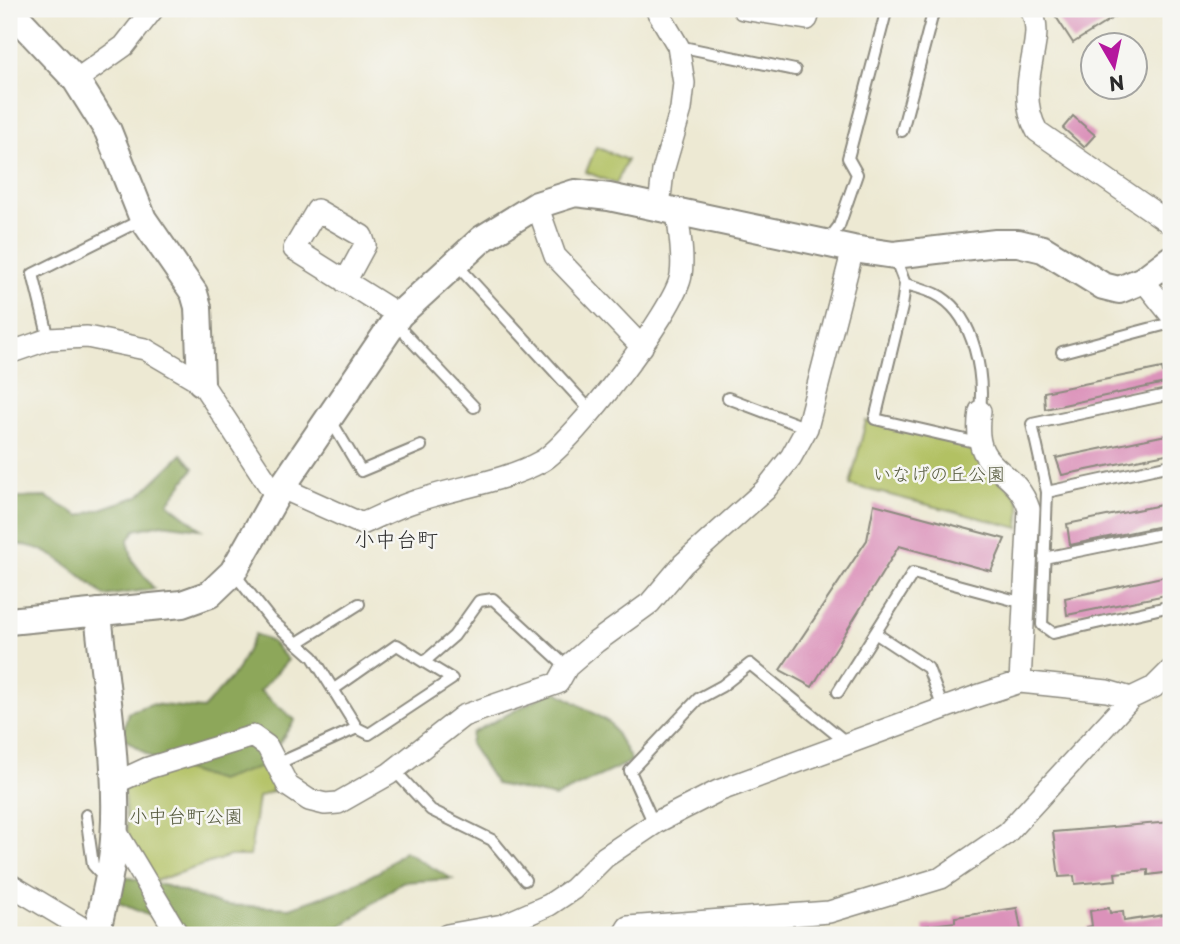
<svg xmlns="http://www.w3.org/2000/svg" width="1180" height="944" viewBox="0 0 1180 944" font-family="'Playpen Sans','Klee One',sans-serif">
<rect width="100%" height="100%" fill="#f6f6f2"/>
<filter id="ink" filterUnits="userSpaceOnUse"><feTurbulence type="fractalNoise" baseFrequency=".0143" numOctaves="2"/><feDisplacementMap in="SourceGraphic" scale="14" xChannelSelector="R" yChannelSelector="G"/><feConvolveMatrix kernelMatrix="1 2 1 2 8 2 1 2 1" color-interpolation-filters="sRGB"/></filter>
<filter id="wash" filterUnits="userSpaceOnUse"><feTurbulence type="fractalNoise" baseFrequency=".00686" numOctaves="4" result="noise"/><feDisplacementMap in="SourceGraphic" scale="28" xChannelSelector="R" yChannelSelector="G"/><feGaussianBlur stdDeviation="1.57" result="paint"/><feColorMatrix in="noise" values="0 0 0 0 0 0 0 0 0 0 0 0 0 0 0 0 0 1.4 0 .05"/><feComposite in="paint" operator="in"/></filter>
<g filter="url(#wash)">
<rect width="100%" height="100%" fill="#ede9d3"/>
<path fill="#b2c164" stroke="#6e7648" stroke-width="2" d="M 596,147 L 627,160 L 616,184 L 586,172 Z
M 866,421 L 975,447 C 983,482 1017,483 1020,506 C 1021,513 1019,521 1019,528 L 850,485 Z
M 254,741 L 280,788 L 258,797 L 250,856 L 230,856 L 155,881 L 128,839 L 123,785 Z"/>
<path fill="#8da75a" stroke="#5c6942" stroke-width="2" d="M 182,454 L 194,468 L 168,503 L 201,529 L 161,524 L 135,530 L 128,541 L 133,561 L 154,589 L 105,596 C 82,577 41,537 9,546 L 9,498 L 46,497 L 80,516 L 139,496 Z
M 255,634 L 272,642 L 288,660 L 260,691 L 295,720 L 264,765 L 219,781 L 157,761 L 122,737 L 128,712 L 151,704 L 203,709 L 237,671 Z
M 554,690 L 610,723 L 632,761 L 555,797 L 496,784 L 470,744 L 472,733 Z
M 404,851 L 452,879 L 402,882 L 329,935 L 245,935 L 179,929 L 117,902 L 125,877 L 167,886 L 221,905 L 290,908 L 347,888 L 380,871 Z"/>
<g id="blocks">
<path fill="#db92ba" d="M 1051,9 L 1127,9 L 1073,43 Z
M 1073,116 L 1095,135 L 1084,147 L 1063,128 Z
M 1162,368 L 1165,383 L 1045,409 L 1044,392 Z
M 1171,434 L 1171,453 L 1062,475 L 1056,458 Z
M 1171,503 L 1171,524 L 1070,545 L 1067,524 Z
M 874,504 L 1005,539 L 991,571 L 899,546 L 812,687 L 780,670 L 867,540 Z
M 1171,575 L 1171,594 L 1067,615 L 1065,598 Z
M 1171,822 L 1171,872 L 1148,875 L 1148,870 L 1115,873 L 1116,880 L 1075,884 L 1074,876 L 1059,877 L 1053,832 Z
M 1017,908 L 1022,935 L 924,935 L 923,926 L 955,922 L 955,917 Z
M 1109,908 L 1110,913 L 1123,911 L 1124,921 L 1171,914 L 1171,935 L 1088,935 L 1087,927 L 1092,926 L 1090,911 Z"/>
</g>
</g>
<g filter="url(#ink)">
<use href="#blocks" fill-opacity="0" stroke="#8c8a7f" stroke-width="2"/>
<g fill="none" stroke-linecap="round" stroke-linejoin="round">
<g stroke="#8c8a7f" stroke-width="14">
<path id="service" d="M 678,46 L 795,70
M 902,131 L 934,9
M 826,243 L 839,226 L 857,174 L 848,158 L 885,16
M 894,255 L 905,284 L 902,307 L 875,419 L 979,443
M 456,264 L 591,411
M 905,284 C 917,287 930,290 941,297 C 975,319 984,375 980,411
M 394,322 L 474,407
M 49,339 L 33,274 L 143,219
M 1062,352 L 1171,323
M 1171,394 L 1032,424 L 1047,492 L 1042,625 L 1053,633 L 1171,606
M 728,398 L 807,428
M 330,419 L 361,471 L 421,446
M 1047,492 L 1171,465
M 1044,558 L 1171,532
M 233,572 L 270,619 L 313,657 L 357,728 L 369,734 L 452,679 L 424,662 L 454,636 L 479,601 L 493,599 L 567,667
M 875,633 L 928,668 L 943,708
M 297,643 L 359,604
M 334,689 L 397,645 L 424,662
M 838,692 L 913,573 L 1024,603
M 277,764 L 357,728
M 394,770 L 431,810 L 492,840 L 525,880
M 86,815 L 93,865 L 106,879
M 654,824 L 630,771 L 698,699 L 722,686 L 750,664 L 847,743"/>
</g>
<g stroke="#8c8a7f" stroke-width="24">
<path id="minor" d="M 656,9 L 678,46 L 684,83 L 681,109 L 663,171 L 659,207
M 743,9 L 807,19 L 810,9
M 1030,9 C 1050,39 1011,84 1037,131 L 1171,224
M 76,80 L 124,46 L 153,9
M 537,205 L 555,256 L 642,347
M 1143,280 L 1171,315
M 345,282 L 365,245 L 362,236 L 317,210 L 294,249 L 399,315
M 9,353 L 49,339 L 87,337 L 145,349 L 201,382 L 276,496
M 980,411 C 970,475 1014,463 1029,509 L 1020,682
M 282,488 L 362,524 C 380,516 397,507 416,501 C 457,487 504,482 542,461 C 572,444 677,308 681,275 C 684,255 679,231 677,211
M 113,784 L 148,768 L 253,736 L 267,746 L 288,786 L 309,800 L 325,804 L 338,803 L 389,774 L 463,716 L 558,683 L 567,667 L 596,642 L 650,603 L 683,564 L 765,490 L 791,457 L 807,428 L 853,249
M 114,828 L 178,935
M 9,884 L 94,935
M 447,935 L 503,925 L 549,905 L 573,889 L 605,857 L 657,822 L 718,791 L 977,696 L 1020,682 L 1107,691 L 1131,698
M 623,935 L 628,927 L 829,912 L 941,878 L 1007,833 L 1131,698 L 1154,687 L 1171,670"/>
</g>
<g stroke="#8c8a7f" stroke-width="30">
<path id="tertiary" d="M 9,9 L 76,80 L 108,131 L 143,219 L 194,293 L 198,307 L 201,382
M 9,621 L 182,604 L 210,594 L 233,572 L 276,496 L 399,315 L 482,239 L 537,205 L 575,193 L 609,197 L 853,249 L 894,255 L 996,243 L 1018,243 L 1043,249 L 1103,286 L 1119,290 L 1143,280 L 1171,259
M 96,935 C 102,908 110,879 113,851 C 121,773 105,690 98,612"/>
</g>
<use href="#service" stroke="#fff" stroke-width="10"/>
<use href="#minor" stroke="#fff" stroke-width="21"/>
<use href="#tertiary" stroke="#fff" stroke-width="26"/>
</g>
</g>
<g text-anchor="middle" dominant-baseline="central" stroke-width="5" stroke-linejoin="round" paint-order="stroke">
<g font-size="19" fill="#54583c" stroke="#f6f6f2">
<text x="939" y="473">いなげの丘公園</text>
<text x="186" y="815">小中台町公園</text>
</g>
<g font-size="21" fill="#2b2b2b" stroke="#f6f6f2">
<text x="396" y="538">小中台町</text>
</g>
</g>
<rect width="1180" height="944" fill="none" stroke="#f6f6f2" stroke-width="35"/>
<g transform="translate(1114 66) rotate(171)"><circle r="33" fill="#f6f6f2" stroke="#a5a5a2" stroke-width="2"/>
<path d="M0-5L12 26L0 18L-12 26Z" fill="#b5179e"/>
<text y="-10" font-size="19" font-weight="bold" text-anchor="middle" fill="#2b2b2b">N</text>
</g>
</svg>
